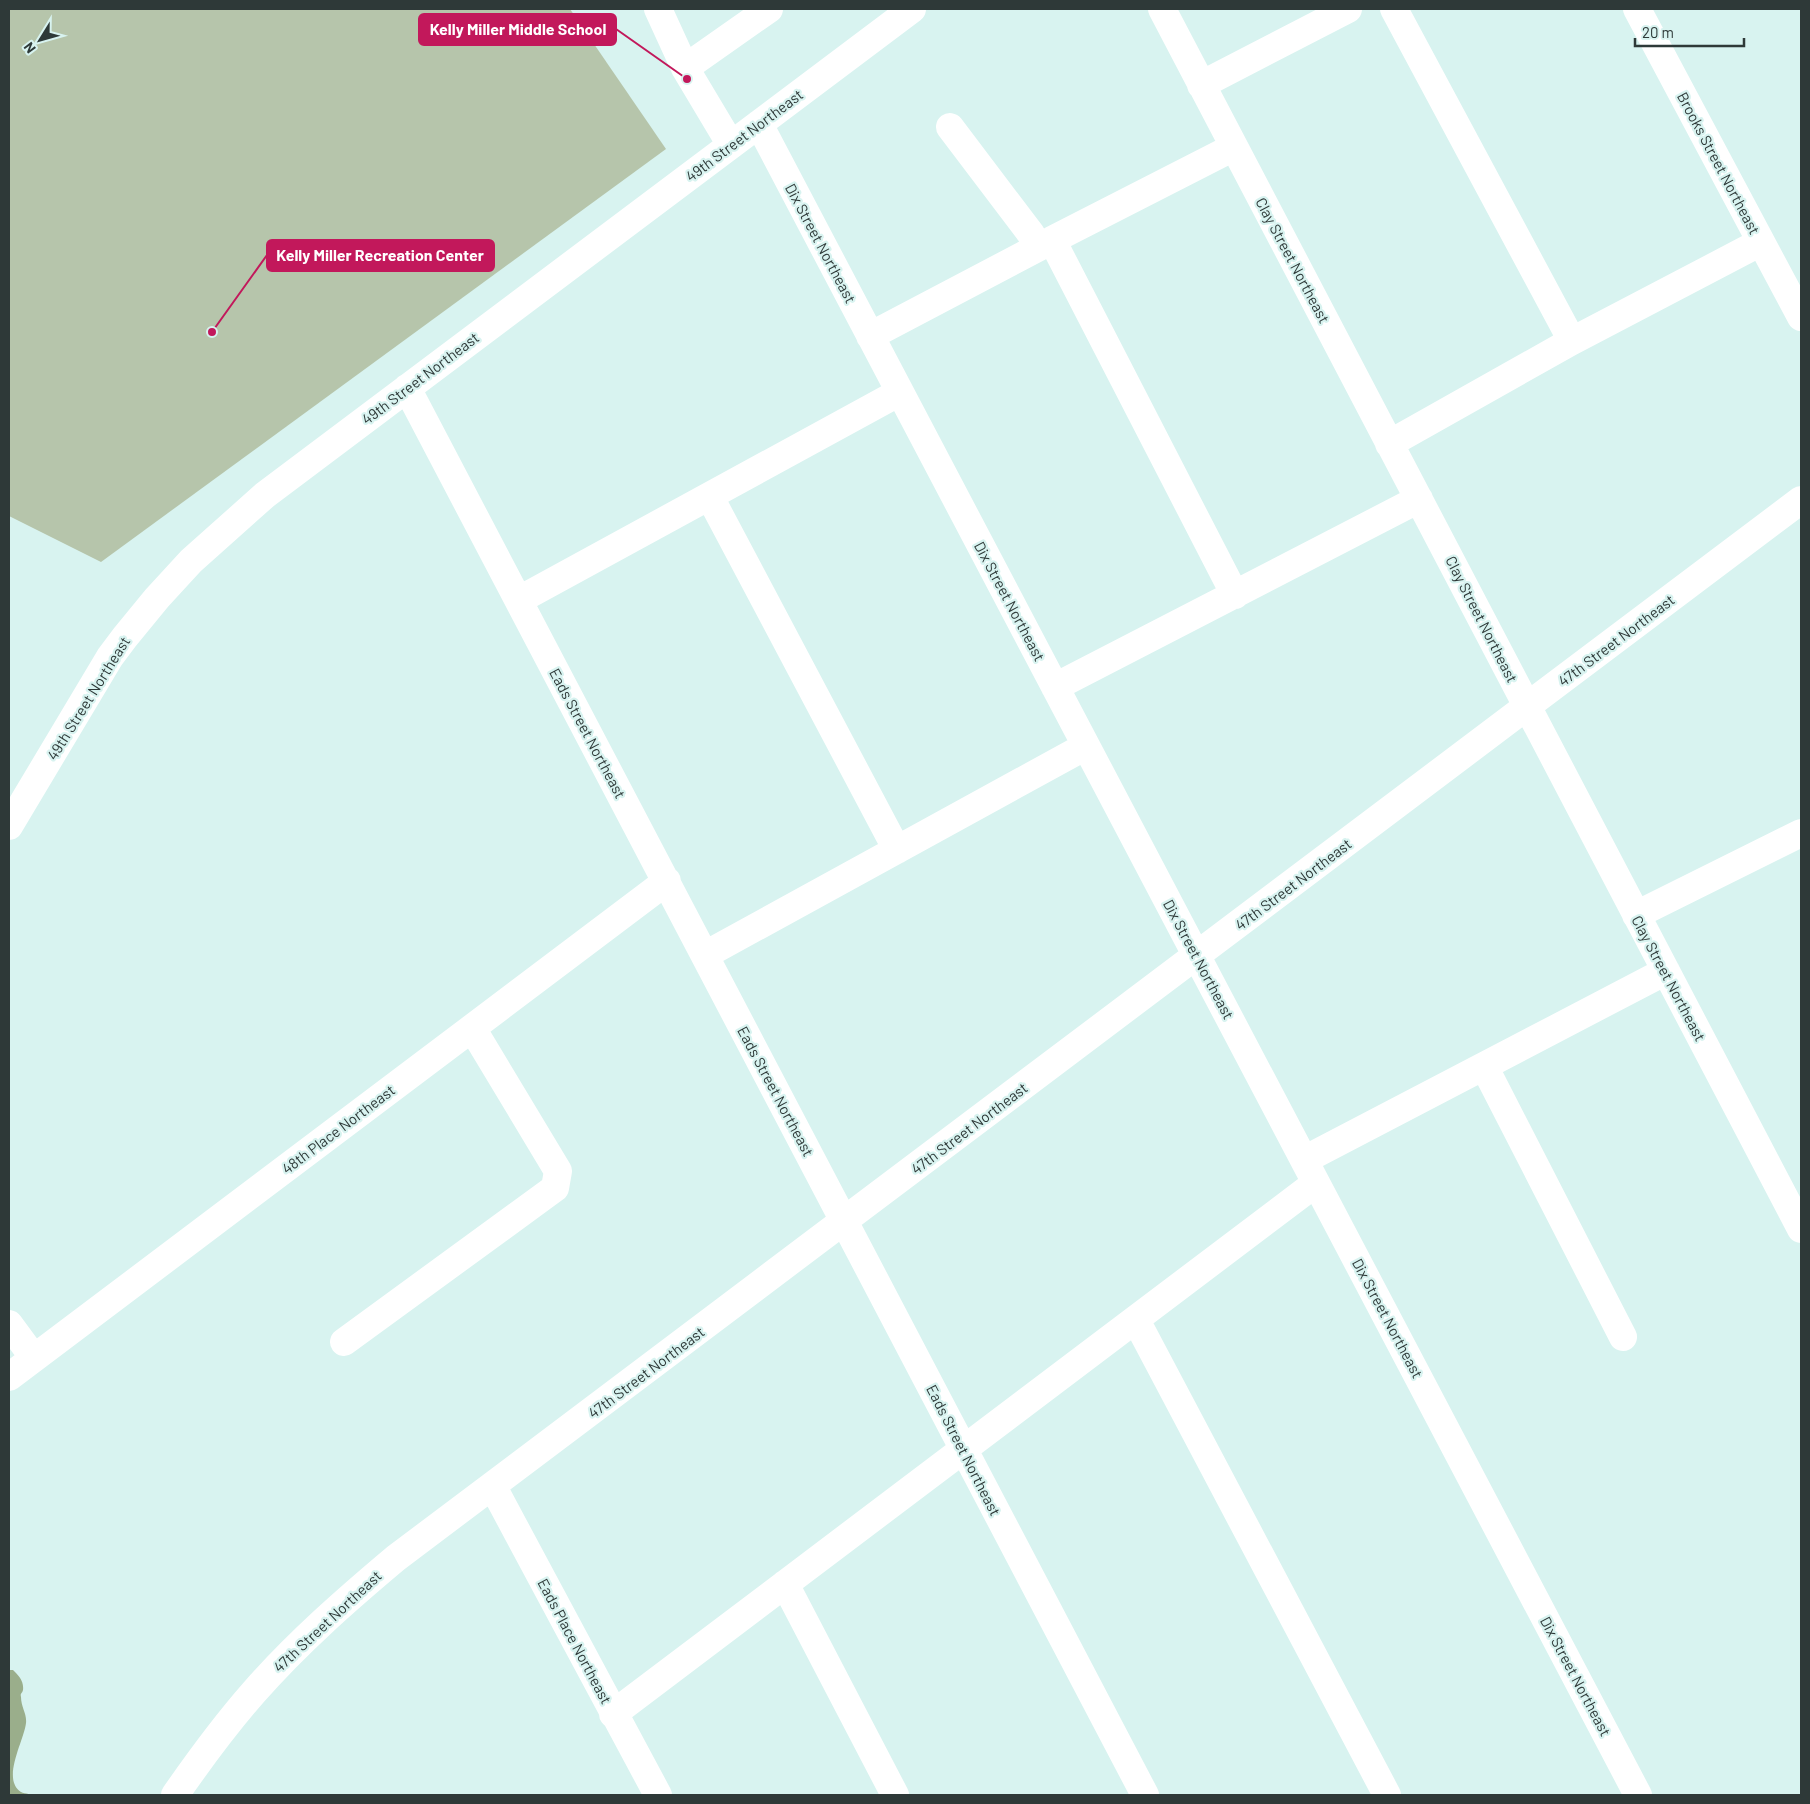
<svg xmlns="http://www.w3.org/2000/svg" width="1810" height="1804" viewBox="0 0 1810 1804" font-family="Barlow,sans-serif">
<rect width="100%" height="100%" fill="#d8f3f0"/>
<path fill="#b6c5ab" d="M 9,9 L 570,9 L 666,149 L 101,562 L 9,516 Z"/>
<path fill="#9aae8b" d="M 9,1670 L 13,1670 C 19,1676 24,1681 23,1690 C 22,1694 20,1693 21,1697 C 21,1707 27,1714 26,1723 C 24,1741 1,1779 21,1792 C 25,1794 32,1794 36,1795 L 9,1795 Z"/>
<g fill="none" stroke-linecap="round" stroke-linejoin="round">
<path stroke="#fff" stroke-width="28" d="M 658,9 L 685,68 L 731,145
M 1162,9 L 1801,1229
M 1394,9 L 1572,341
M 1637,9 L 1801,317
M 685,68 L 769,9
M 1201,85 L 1348,9
M 759,124 L 1638,1795
M 1234,147 L 1052,240 L 1235,595
M 870,336 L 1039,247 L 1031,234 L 950,127
M 407,388 L 1145,1795
M 1389,444 L 1572,341 L 1761,242
M 710,497 L 897,850
M 519,600 L 900,392
M 1055,687 L 1419,499
M 9,826 L 110,657 L 125,637 L 157,598 L 191,561 L 265,495 L 912,9
M 1636,915 L 1801,833
M 705,955 L 1086,746
M 1484,1066 L 1623,1337
M 1304,1160 L 1666,971
M 1136,1320 L 1387,1795
M 9,1324 L 34,1358
M 344,1342 L 555,1188 L 558,1171 L 472,1028
M 9,1377 L 667,881
M 493,1487 L 658,1795
M 785,1584 L 895,1795
M 613,1714 L 1316,1183
M 175,1795 C 200,1759 225,1725 254,1692 C 297,1643 346,1600 396,1558 L 1801,500"/>
</g>
<g text-anchor="middle" dominant-baseline="central" stroke-width="4.5" stroke-linejoin="round" paint-order="stroke">
<g font-size="15" fill="#2e3938" stroke="#d8f3f0">
<text transform="translate(744 135) rotate(-37)">49th Street Northeast</text>
<text transform="translate(1719 163) rotate(62)">Brooks Street Northeast</text>
<text transform="translate(821 243) rotate(62)">Dix Street Northeast</text>
<text transform="translate(1293 260) rotate(62)">Clay Street Northeast</text>
<text transform="translate(420 378) rotate(-37)">49th Street Northeast</text>
<text transform="translate(1010 601) rotate(62)">Dix Street Northeast</text>
<text transform="translate(1482 619) rotate(63)">Clay Street Northeast</text>
<text transform="translate(1616 640) rotate(-37)">47th Street Northeast</text>
<text transform="translate(88 698) rotate(-58)">49th Street Northeast</text>
<text transform="translate(588 733) rotate(62)">Eads Street Northeast</text>
<text transform="translate(1293 884) rotate(-37)">47th Street Northeast</text>
<text transform="translate(1199 959) rotate(62)">Dix Street Northeast</text>
<text transform="translate(1669 978) rotate(62)">Clay Street Northeast</text>
<text transform="translate(776 1091) rotate(62)">Eads Street Northeast</text>
<text transform="translate(969 1128) rotate(-37)">47th Street Northeast</text>
<text transform="translate(338 1129) rotate(-37)">48th Place Northeast</text>
<text transform="translate(1388 1318) rotate(62)">Dix Street Northeast</text>
<text transform="translate(646 1372) rotate(-37)">47th Street Northeast</text>
<text transform="translate(964 1450) rotate(63)">Eads Street Northeast</text>
<text transform="translate(327 1621) rotate(-43)">47th Street Northeast</text>
<text transform="translate(575 1641) rotate(62)">Eads Place Northeast</text>
<text transform="translate(1576 1676) rotate(62)">Dix Street Northeast</text>
</g>
</g>
<path fill="none" stroke="#c2185b" stroke-width="2" d="M687 79L616 29M212 332L267 255"/>
<g fill="#c2185b" stroke="#d8f3f0" stroke-width="2">
<circle cx="687" cy="79" r="5"/>
<circle cx="212" cy="332" r="5"/>
</g>
<g fill="#c2185b" stroke="#c2185b" stroke-width="2">
<rect x="419" y="14" width="197" height="31" rx="5"/>
<rect x="267" y="240" width="227" height="31" rx="5"/>
</g>
<g font-size="16" text-anchor="middle" font-weight="bold" fill="#fff">
<text x="518" y="35">Kelly Miller Middle School</text>
<text x="380" y="261">Kelly Miller Recreation Center</text>
</g>
<rect width="1810" height="1804" fill="none" stroke="#2e3938" stroke-width="20"/>
<g transform="translate(40 40) rotate(233)" stroke="#d8f3f0" stroke-width="4" paint-order="stroke">
<path d="M0-4L9 19L0 12L-9 19Z" fill="#2e3938"/>
<text y="-8" font-size="14" font-weight="bold" text-anchor="middle" fill="#2e3938">N</text>
</g>
<path d="M1635 38v8h109v-8" fill="none" stroke="#2e3938" stroke-width="2.5"/>
<text x="1642" y="38" font-size="15" fill="#2e3938" stroke="#d8f3f0" stroke-width="4" paint-order="stroke">20 m</text>
</svg>
